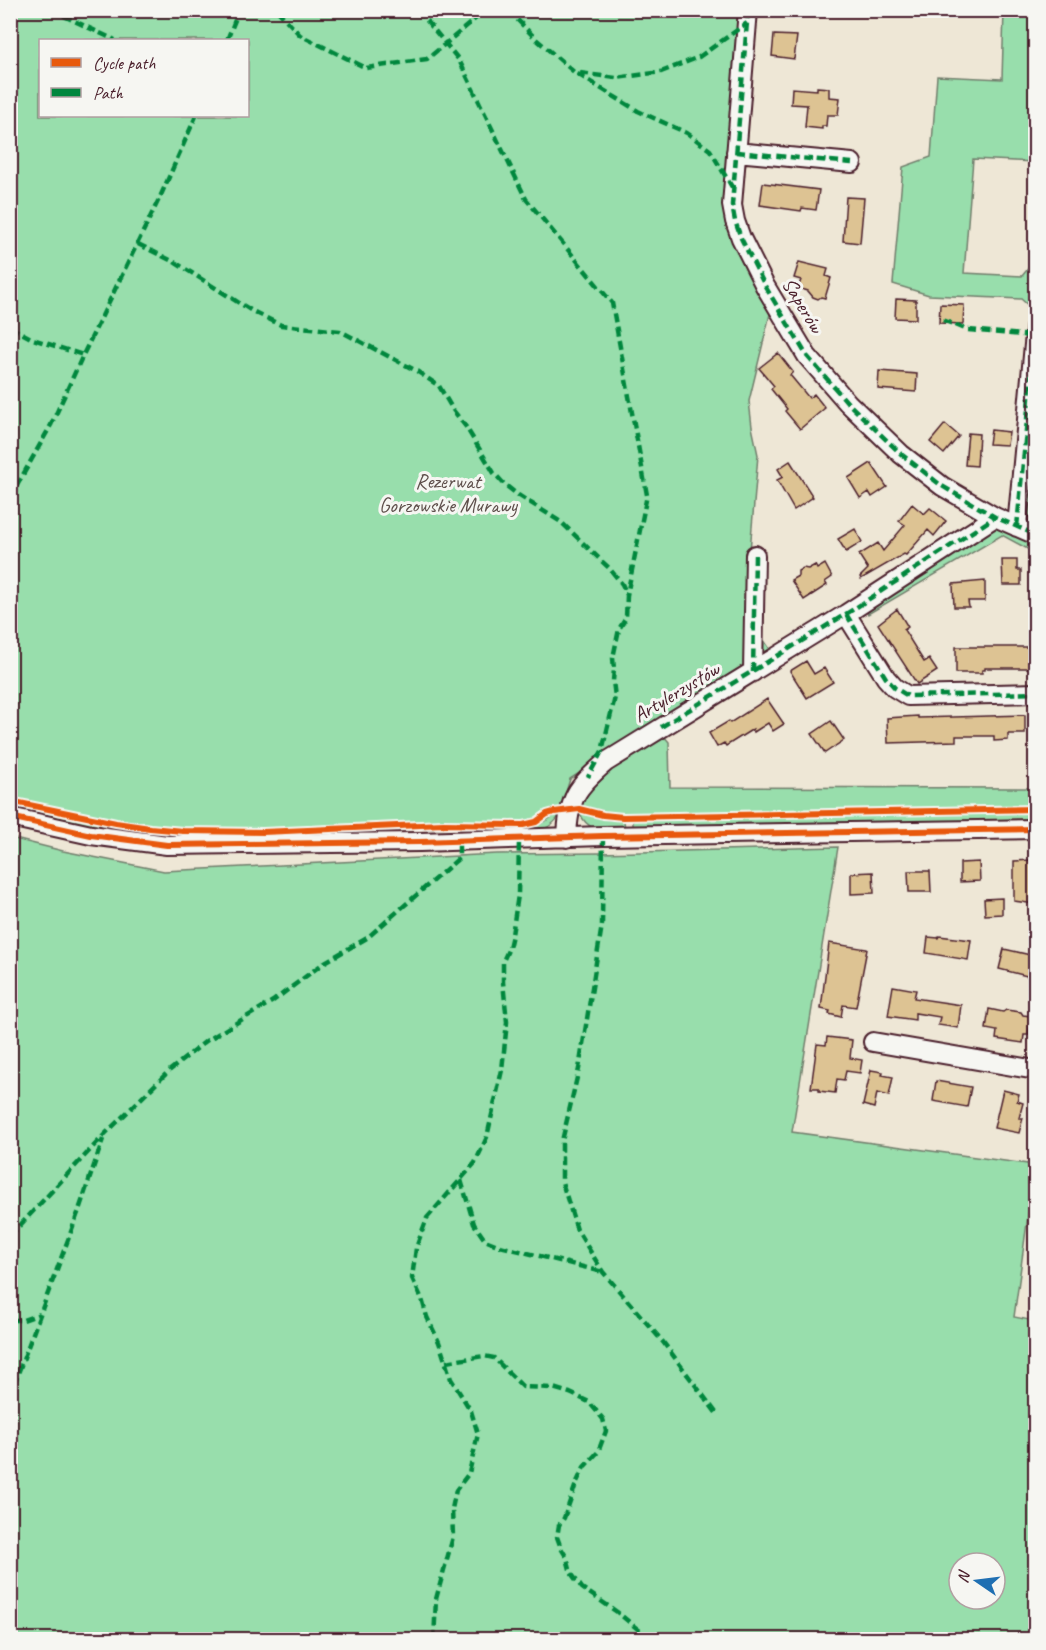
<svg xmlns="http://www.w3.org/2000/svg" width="1046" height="1650" viewBox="0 0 1046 1650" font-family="Caveat,sans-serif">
<rect width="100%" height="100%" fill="#eee7d6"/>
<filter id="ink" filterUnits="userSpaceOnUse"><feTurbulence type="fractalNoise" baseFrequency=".0167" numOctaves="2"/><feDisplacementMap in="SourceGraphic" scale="12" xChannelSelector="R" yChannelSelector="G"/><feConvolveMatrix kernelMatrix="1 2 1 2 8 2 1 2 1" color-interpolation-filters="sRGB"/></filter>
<g filter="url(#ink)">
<path fill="#98deac" stroke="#717e6c" stroke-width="1.5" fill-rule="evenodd" d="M 10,11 L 739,11 L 725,203 L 770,314 L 749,401 L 752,427 L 758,455 L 750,551 L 759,633 L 770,649 L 570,779 L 561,808 L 547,811 L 530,821 L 507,823 L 506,821 L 497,827 L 185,835 L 155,829 L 128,832 L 11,810 ZM 40,40 L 248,40 L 248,116 L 40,116 Z
M 1004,11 L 1035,11 L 1035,162 L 973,159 L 964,273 L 1022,276 L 1032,264 L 1030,307 L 1021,299 L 929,295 L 893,284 L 903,167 L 931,157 L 937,76 L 1002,79 Z
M 1035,400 L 1035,522 L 1031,520 L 1024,503 Z
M 994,526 L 1035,541 L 1035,553 L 1002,535 L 868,614 L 865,607 Z
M 663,735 L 669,742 L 670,787 L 1036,788 L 1035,806 L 618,814 L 580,806 L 581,800 L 597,778 Z
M 580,813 L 603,819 L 624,821 L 625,829 C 606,829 588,834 580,813 Z
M 1036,813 L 1035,819 L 633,828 L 633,820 Z
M 557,814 L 560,814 C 551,832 531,833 512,828 L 529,827 L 540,824 Z
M 11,838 L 63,851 L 164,871 L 497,854 L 600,853 L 838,847 L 792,1132 L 1035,1165 L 1014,1317 L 1035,1321 L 1035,1639 L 11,1639 ZM 959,1563 L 995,1563 L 995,1599 L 959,1599 Z"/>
<path fill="#ddc393" stroke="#4a1f2b" stroke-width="1.5" d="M 774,35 L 797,36 L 794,59 L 772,56 Z
M 817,87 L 829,88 L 829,97 L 840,98 L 838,115 L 827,115 L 826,126 L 822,126 L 822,129 L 805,127 L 807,105 L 791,104 L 792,88 L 817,90 Z
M 763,183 L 819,190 L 816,210 L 802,208 L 801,211 L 760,205 Z
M 846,197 L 864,198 L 860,243 L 843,241 Z
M 799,262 L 828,269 L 826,276 L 831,278 L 825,298 L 821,297 L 818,299 L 813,297 L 808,291 L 798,288 L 801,280 L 794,278 Z
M 896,299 L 916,300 L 916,319 L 895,318 Z
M 940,304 L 964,305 L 963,324 L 939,323 Z
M 778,353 L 793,372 L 790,375 L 809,398 L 814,394 L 825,408 L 800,429 L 785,411 L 787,409 L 771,389 L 774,386 L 759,368 Z
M 879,371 L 917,374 L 916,392 L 878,389 Z
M 945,424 L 959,436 L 944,454 L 930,442 Z
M 991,430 L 1009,432 L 1007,445 L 989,444 Z
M 968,433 L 979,434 L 977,466 L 965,465 Z
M 790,461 L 813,497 L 794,510 L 777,480 L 783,477 L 778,469 Z
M 871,463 L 887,487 L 872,497 L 869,492 L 860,498 L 848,478 Z
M 912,504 L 924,514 L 930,508 L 946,521 L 934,536 L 928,530 L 906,555 L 904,554 L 861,579 L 860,577 L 868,569 L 859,555 L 878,543 L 883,551 L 905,525 L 899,521 Z
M 855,529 L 862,542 L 846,552 L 838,539 Z
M 1002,560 L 1017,560 L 1017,570 L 1021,570 L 1021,585 L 1003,585 Z
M 825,564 L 832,577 L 825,582 L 827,585 L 804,600 L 791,580 L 798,576 L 798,571 L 803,568 L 808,569 L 815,565 L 817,569 Z
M 985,581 L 985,601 L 968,601 L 969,607 L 954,607 L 953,584 Z
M 897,609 L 908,627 L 904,630 L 924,662 L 929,659 L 937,671 L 917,684 L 878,624 Z
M 956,647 L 1030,647 L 1030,668 L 985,668 L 985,670 L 982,670 L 982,673 L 956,673 Z
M 806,661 L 814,674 L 824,668 L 833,682 L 807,698 L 790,671 Z
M 767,699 L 784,724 L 773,731 L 768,723 L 754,732 L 753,729 L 726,746 L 724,743 L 717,747 L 709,733 L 729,721 L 730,723 Z
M 1025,715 L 1025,734 L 1008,734 L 1008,740 L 994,741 L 994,736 L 956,736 L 956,741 L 888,743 L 887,718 L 918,716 L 918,718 Z
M 831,721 L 844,740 L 825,753 L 812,734 Z
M 1032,860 L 1033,865 L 1035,865 L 1035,904 L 1014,901 L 1014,861 Z
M 979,862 L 980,881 L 960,882 L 960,863 Z
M 908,871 L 930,871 L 931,892 L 909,892 Z
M 873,872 L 874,893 L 851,894 L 851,873 Z
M 1002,898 L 1002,914 L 985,915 L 984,899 Z
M 939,936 L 971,940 L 968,960 L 926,953 L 928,937 L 938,938 Z
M 829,943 L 867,949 L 856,1007 L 843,1005 L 841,1017 L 829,1014 L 830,1011 L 821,1009 Z
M 1004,949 L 1035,956 L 1035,978 L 999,969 Z
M 893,986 L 916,990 L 914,998 L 961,1005 L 958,1028 L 938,1025 L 940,1017 L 915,1013 L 915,1020 L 888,1016 Z
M 989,1009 L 1003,1012 L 1006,1010 L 1021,1012 L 1023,1015 L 1031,1016 L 1028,1035 L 1024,1035 L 1023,1043 L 996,1039 L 997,1031 L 986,1029 Z
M 827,1037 L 852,1040 L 850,1058 L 862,1060 L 860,1073 L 846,1071 L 844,1080 L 837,1079 L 835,1093 L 819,1091 L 819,1088 L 811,1088 L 817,1044 L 826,1045 Z
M 871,1070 L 883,1072 L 882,1075 L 893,1077 L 889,1096 L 877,1093 L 874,1108 L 863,1105 Z
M 936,1081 L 971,1087 L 967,1107 L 933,1101 Z
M 1003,1090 L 1019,1094 L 1017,1101 L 1023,1103 L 1019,1118 L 1023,1118 L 1019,1133 L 994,1128 Z"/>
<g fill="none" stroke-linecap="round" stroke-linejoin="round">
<g stroke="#4a1f2b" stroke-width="22">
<path id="minor" d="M 748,10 L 732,205 L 735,221 L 741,238 L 765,286 L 807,356 L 848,403 L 901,454 L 942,486 L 995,517 L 1036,535
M 736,152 L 852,163
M 1017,527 L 1036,323
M 846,614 L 886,678 L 895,688 L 908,696 L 1036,693
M 753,672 L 755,555
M 10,817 L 91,835 L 167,845 L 420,842 L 603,836 L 1036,829
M 567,838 C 568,798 577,787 606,762 L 846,614 L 995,517
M 873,1042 L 1036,1070"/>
</g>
<use href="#minor" stroke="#f6f6f2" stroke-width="18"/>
<path stroke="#00873e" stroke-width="4.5" stroke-dasharray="9 4.5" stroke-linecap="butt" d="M 51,10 L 115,40
M 277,10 L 300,35 L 366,68 L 427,59 L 486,10
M 418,10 L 459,60 L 526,199 L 612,303 L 647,495 L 627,595
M 508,10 L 536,39 L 574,72 L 638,111 L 687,133 L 710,150 L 732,187
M 748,10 L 732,205 L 735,221 L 741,238 L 765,286 L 807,356 L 848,403 L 901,454 L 942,486 L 995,517 L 1036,535
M 227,40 L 239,10
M 580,73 L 616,78 L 661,72 L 699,57 L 747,23
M 736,152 L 852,163
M 138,244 L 176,263 L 252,311 L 281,325 L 340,331 L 415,370 L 439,386 L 453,410 L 466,427 L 494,473 L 504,484 L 518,495 L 561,522 L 609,568 L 622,584 L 627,595 L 626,618 L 619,629 L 613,658 L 614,669 L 613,681 L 615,697 L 602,751 L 588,777
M 943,320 L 968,330 L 1034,336
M 10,327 L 33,339 L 83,355
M 10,498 L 51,425 L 83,355 L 161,195 L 196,116
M 1017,527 L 1036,323
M 846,614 L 886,678 L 895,688 L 908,696 L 1036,693
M 753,672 L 755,555
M 661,727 L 846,614 L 995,517
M 603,836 L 602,925 L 579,1069 L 562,1141 L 562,1182 L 577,1230 L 603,1272 L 663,1342 L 717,1414
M 461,1180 L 474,1224 L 485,1240 L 500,1246 L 603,1272
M 10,1236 L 105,1134 L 169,1071 L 206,1041 L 273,1001 L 325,962 L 367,938 L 459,858 L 459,841
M 10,1320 L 23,1320 L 40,1314
M 446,1362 L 484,1356 L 494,1358 L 523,1387 L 553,1388 L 570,1393 L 589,1402 L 603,1419 L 606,1431 L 598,1452 L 584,1467 L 576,1484 L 564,1518 L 559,1525 L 557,1537 L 561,1548 L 567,1558 L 571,1573 L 582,1588 L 617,1612 L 651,1640
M 10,1398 L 17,1376 L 78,1213 L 103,1139
M 434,1640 L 436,1599 L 453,1537 L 452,1509 L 456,1490 L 469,1473 L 478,1434 L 471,1411 L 451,1379 L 439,1342 L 427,1317 L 422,1299 L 412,1278 L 416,1248 L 427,1218 L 475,1163 L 487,1137 L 502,1070 L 507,1022 L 503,982 L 503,961 L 509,948 L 512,935 L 518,895 L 519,840"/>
<g stroke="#f6f6f2" stroke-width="10">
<path id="cycleway" d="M 10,801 L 116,823 L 150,828 L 183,831 L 263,832 L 443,824 L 523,825 L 536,822 L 547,814 L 554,812 L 579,809 L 603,815 L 623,817 L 1036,809
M 10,817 L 91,835 L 167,845 L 420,842 L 603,836 L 1036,829"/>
</g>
<use href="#cycleway" stroke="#e8590c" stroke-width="6"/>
</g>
</g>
<g text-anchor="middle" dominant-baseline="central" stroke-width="6" stroke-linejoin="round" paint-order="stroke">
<g font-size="21" fill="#4a1f2b" stroke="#f6f6f2">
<text transform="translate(803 305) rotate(59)">Saperów</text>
<text transform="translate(676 692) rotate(-31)">Artylerzystów</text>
</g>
<g font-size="21" fill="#5e4f4b" stroke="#f6f6f2">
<text x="448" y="481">Rezerwat<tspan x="448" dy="24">Gorzowskie Murawy</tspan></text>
</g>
</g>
<rect width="1046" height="1650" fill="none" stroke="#f6f6f2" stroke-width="36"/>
<rect x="18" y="18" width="1010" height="1614" fill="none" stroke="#4a1f2b" stroke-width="2" filter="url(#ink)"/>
<rect x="39" y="39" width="210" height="78" fill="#f6f6f2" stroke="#b1a0a2" stroke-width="1.5"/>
<rect x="51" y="58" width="30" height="9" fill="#e8590c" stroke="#b1a0a2" stroke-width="1.5"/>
<text x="93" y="69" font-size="18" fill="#4a1f2b">Cycle path</text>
<rect x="51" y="88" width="30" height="9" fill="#00873e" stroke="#b1a0a2" stroke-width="1.5"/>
<text x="93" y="99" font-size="18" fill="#4a1f2b">Path</text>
<g transform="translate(977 1581) rotate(284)"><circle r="28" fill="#f6f6f2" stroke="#b1a0a2" stroke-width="1.5"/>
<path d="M0-4.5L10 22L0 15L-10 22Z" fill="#1f6fb2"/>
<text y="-9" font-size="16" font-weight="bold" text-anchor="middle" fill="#4a1f2b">N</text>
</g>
</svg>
